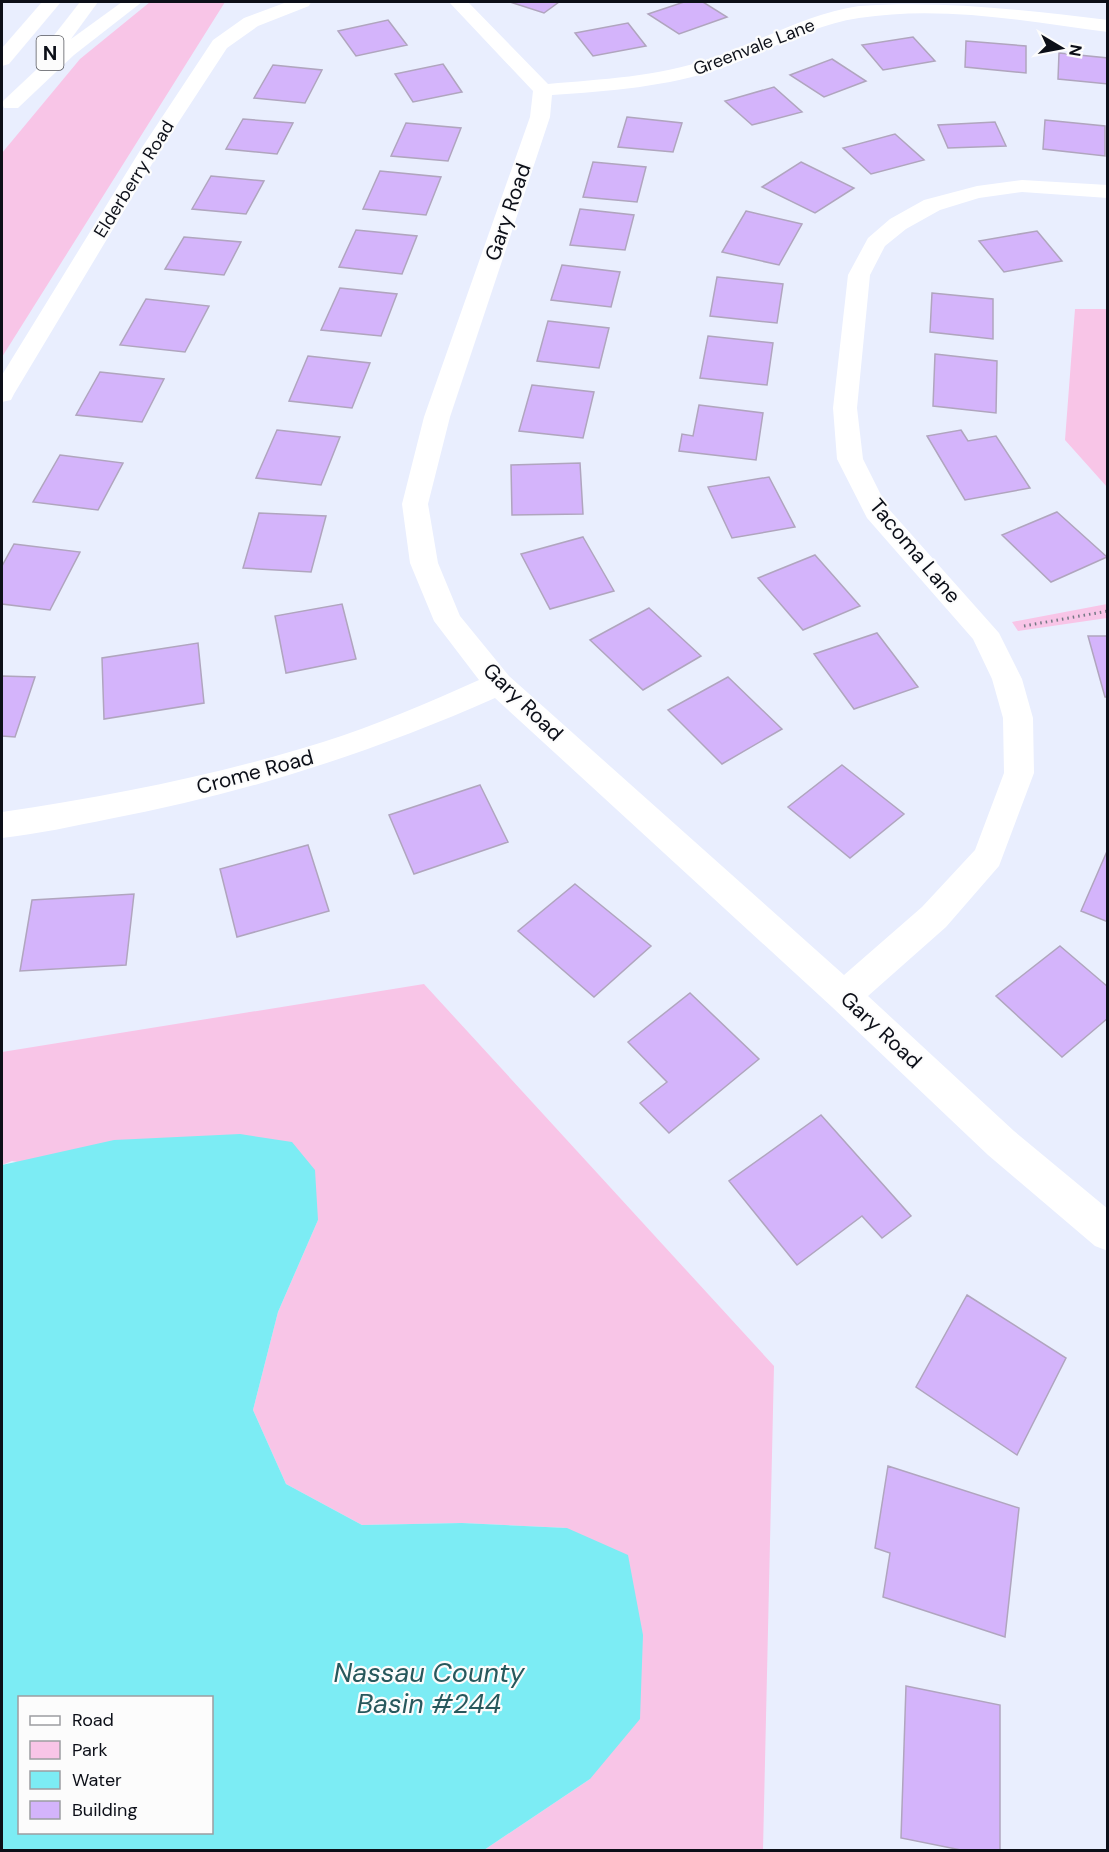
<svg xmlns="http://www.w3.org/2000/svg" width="1109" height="1852" viewBox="0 0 1109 1852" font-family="'DM Sans',sans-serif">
<rect width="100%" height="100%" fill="#e9eefe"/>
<path fill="#f8c5e7" d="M 150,2 L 225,2 L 2,357 L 2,153 L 80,59 Z
M 1075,309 L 1107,309 L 1107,487 L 1065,440 Z
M 1107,604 L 1107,618 L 1018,631 L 1012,622 Z
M 424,984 L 774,1366 L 763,1850 L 484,1850 L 590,1779 L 567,1528 L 462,1523 L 362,1525 L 286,1484 L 253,1410 L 278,1312 L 318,1220 L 12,1161 L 2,1165 L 2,1052 Z"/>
<path fill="#7cecf4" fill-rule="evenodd" d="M 240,1134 L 292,1142 L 315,1170 L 318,1220 L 278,1312 L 253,1410 L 286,1484 L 362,1525 L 462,1523 L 567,1528 L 628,1555 L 643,1635 L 640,1719 L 590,1779 L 484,1850 L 2,1850 L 2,1165 L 114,1140 ZM 20,1698 L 212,1698 L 212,1832 L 20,1832 Z"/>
<path fill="#d4b4fb" stroke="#b0a5be" stroke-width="1.5" d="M 510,2 L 559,2 L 544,13 Z
M 684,2 L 703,2 L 727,17 L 679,34 L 648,14 Z
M 388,20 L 407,45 L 356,56 L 338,31 Z
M 628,23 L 646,46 L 593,56 L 575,33 Z
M 913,37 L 935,61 L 883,70 L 862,45 Z
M 966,41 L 1026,46 L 1026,73 L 965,67 Z
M 1059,53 L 1108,58 L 1108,84 L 1058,79 Z
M 832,59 L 866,81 L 824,97 L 790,75 Z
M 443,64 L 462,92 L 413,102 L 395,74 Z
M 273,65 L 322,70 L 305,103 L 254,98 Z
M 774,87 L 802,112 L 752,125 L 725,101 Z
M 627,117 L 682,123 L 673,152 L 618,147 Z
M 243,119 L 293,123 L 277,154 L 226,149 Z
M 1045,120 L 1105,126 L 1105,156 L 1043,149 Z
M 995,122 L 1006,146 L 948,148 L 938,125 Z
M 406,123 L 461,128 L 448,161 L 391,156 Z
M 895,134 L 924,160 L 871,174 L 843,148 Z
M 593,162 L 646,167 L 637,202 L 583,197 Z
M 801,162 L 854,188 L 815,213 L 762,187 Z
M 380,171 L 441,177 L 426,215 L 363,209 Z
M 211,176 L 264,181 L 246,214 L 192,209 Z
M 580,209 L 634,215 L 625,250 L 570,245 Z
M 746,211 L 802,224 L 779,265 L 722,252 Z
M 356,230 L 417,236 L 402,274 L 339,267 Z
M 1037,231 L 1062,261 L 1004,272 L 979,241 Z
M 184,237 L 241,242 L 224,275 L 165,269 Z
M 562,265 L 620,272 L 611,307 L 551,300 Z
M 717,277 L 783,284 L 777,323 L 710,316 Z
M 340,288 L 397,294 L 381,336 L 321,330 Z
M 932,293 L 993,299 L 993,339 L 930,332 Z
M 146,299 L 209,306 L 185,352 L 120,345 Z
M 548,321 L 609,328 L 599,368 L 537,361 Z
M 708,336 L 773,343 L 767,385 L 700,378 Z
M 935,354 L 997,361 L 996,413 L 933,406 Z
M 308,356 L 370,363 L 352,408 L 289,401 Z
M 100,372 L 164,379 L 142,422 L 76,415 Z
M 532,385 L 594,392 L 583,438 L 519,431 Z
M 699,405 L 763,413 L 756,460 L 679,451 L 682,434 L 693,436 Z
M 277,430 L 340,437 L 321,485 L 256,478 Z
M 961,430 L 968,441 L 996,436 L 1030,488 L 965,500 L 927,436 Z
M 60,455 L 123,463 L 98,510 L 33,502 Z
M 580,463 L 583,514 L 512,515 L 511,465 Z
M 769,477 L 795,527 L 732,538 L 708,487 Z
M 1057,512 L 1107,557 L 1051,582 L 1002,535 Z
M 259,513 L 326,516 L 311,572 L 243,568 Z
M 583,537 L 614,591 L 550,609 L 521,554 Z
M 14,544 L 80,552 L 50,610 L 2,604 L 2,566 Z
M 815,555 L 860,606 L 803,630 L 758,578 Z
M 342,604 L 356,659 L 286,673 L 275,616 Z
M 649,608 L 701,656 L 643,690 L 590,640 Z
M 877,633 L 918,687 L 854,709 L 814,654 Z
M 1088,636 L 1108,636 L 1108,697 L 1105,697 Z
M 198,643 L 204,703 L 104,719 L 102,658 Z
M 2,676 L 35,677 L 15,737 L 2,736 Z
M 728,677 L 782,729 L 722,764 L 668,710 Z
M 842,765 L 904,814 L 850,858 L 788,807 Z
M 480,785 L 508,842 L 414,874 L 389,815 Z
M 308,845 L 329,911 L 237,937 L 220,869 Z
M 1108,849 L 1108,922 L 1081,911 Z
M 575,884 L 651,946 L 594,997 L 518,931 Z
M 134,894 L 126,965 L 20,971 L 32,900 Z
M 1060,946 L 1108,987 L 1108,1018 L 1062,1057 L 996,996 Z
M 690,993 L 759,1059 L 669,1133 L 640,1103 L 667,1082 L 628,1042 Z
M 821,1115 L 911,1216 L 882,1238 L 862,1216 L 797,1265 L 729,1181 Z
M 967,1295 L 1066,1358 L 1017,1455 L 916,1387 Z
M 888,1466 L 1019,1508 L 1005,1637 L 883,1597 L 890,1553 L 875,1548 Z
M 906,1686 L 1000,1705 L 1000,1850 L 961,1850 L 901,1838 Z"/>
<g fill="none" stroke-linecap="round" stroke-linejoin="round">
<path stroke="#757985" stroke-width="3" stroke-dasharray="1.5 4" stroke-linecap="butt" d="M 1024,626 L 1108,611"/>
<path fill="#fff" fill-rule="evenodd" d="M 287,2 L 311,2 L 309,6 L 258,26 L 227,48 L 161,149 L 14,394 L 11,400 L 2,402 L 2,375 L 141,149 L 213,40 L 244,18 Z
M 449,2 L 468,2 L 548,84 C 602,79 657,77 709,59 C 759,42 806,14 859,6 C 941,0 1026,10 1108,20 L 1108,32 C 1026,21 941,5 859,18 C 810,25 768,52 722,68 C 667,87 610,91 552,95 L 550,117 L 450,417 L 428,504 L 438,563 L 460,616 L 509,676 L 844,975 L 922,907 L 975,850 L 1004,773 L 1003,718 L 992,679 L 973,639 L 867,518 L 837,459 L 833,408 L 848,275 L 868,238 L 890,219 L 924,200 L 977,186 L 1022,180 L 1108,185 L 1108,198 L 1022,192 L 979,198 L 940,210 L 906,229 L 885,246 L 870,275 L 857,408 L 863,459 L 887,507 L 999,633 L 1022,679 L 1033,718 L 1034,773 L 999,866 L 946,927 L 868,996 L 1014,1131 L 1108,1209 L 1108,1251 L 1095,1246 L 988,1155 L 832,1007 L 495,698 C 371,753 243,794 109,819 C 74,826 38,834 2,838 L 2,812 C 110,796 218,775 323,742 C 376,725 428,703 479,680 L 434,621 L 410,563 L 402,504 L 424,417 L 530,117 L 533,91 Z"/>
<path fill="#fff" fill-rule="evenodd" d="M 42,2 L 61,2 L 9,64 L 2,66 L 2,48 Z
M 80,2 L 98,2 L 71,39 L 122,2 L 142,2 L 74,55 L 18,108 L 4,108 L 2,103 L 4,100 L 53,54 L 44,48 Z"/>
</g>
<g text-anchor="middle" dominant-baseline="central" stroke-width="4.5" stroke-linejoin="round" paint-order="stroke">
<g font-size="18" fill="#0c0f18" stroke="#fcfcfc">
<text transform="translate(754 47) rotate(-21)">Greenvale Lane</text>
<text transform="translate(134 179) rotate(-58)">Elderberry Road</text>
</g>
<rect fill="#fcfcfc" stroke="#54565c" stroke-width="1.5" x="36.5" y="36" width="27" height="34" rx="4.5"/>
<g font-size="20" font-weight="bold" fill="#0c0f18">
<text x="50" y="53">N</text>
</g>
<g font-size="21" fill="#0c0f18" stroke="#fcfcfc">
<text transform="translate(508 212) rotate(-71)">Gary Road</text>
<text transform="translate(915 551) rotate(50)">Tacoma Lane</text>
<text transform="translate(523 702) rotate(44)">Gary Road</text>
<text transform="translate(255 772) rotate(-15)">Crome Road</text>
<text transform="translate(881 1030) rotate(43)">Gary Road</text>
</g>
<g font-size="27" font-style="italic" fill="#27585c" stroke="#fcfcfc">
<text x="429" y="1672">Nassau County<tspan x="429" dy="31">Basin #244</tspan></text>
</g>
</g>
<rect width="1109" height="1852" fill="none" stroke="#0c0f18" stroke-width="6"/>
<rect x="18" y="1696" width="195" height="138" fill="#fcfcfc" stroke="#9c9da1" stroke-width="1.5"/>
<rect x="30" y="1716" width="30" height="9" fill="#ffffff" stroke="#9c9da1" stroke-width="1.5"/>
<text x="72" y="1726" font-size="18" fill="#0c0f18">Road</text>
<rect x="30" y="1741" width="30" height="18" fill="#f8c5e7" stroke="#9c9da1" stroke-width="1.5"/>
<text x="72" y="1756" font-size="18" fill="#0c0f18">Park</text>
<rect x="30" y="1771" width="30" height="18" fill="#7cecf4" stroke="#9c9da1" stroke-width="1.5"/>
<text x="72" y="1786" font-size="18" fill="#0c0f18">Water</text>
<rect x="30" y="1801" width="30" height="18" fill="#d4b4fb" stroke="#9c9da1" stroke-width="1.5"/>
<text x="72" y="1816" font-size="18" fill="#0c0f18">Building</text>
<g transform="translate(1061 48) rotate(100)" stroke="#fcfcfc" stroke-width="4.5" paint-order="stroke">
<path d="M0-4.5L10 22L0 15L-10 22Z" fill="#0c0f18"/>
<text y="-9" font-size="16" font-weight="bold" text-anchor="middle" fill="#0c0f18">N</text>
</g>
</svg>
